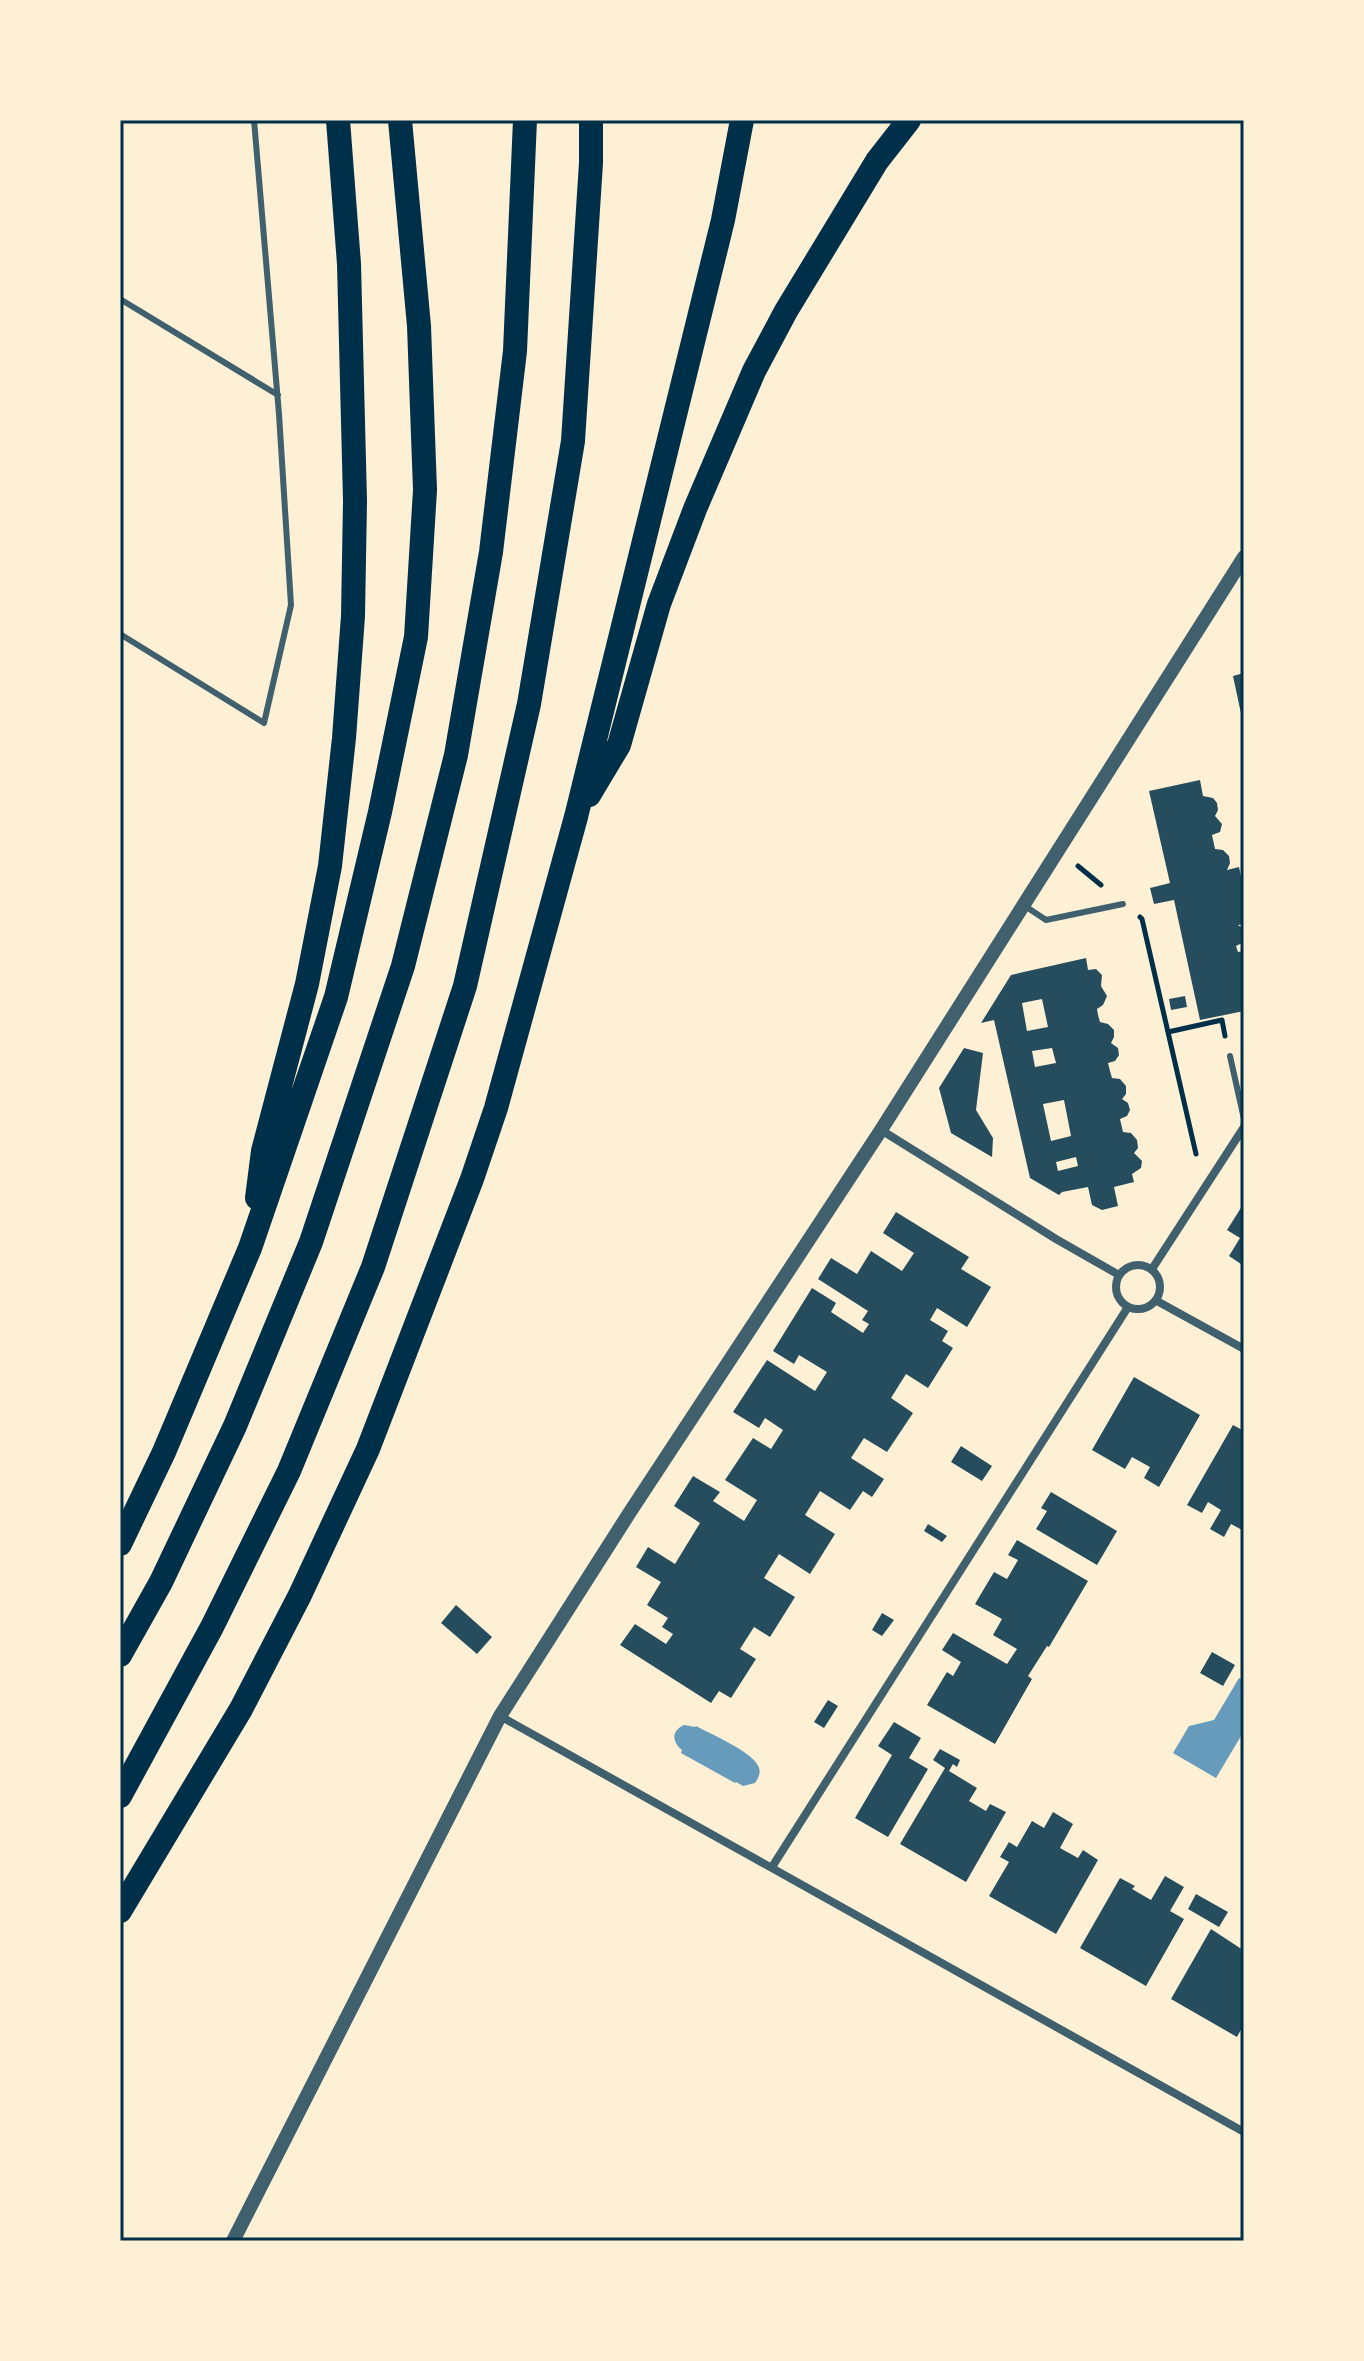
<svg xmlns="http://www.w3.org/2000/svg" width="1364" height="2361" viewBox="0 0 1364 2361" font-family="Roboto,sans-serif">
<rect width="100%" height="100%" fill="#fdf0d5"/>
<path fill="#669bbc" d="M 1239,1678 L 1244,1681 L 1244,1735 L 1241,1736 L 1216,1778 L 1173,1753 L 1189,1726 L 1214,1720 Z
M 684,1725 L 695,1727 L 696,1726 C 713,1735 748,1750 757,1764 C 762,1771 759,1777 755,1783 L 743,1786 L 736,1782 L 735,1783 L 681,1753 L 682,1750 C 672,1742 671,1731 684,1725 Z"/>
<path fill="#264d5e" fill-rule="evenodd" d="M 1244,673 L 1244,723 L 1243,723 L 1233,676 Z
M 1200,780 L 1203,796 L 1213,798 L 1217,803 L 1218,810 L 1215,816 L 1222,824 L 1220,832 L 1212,835 L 1215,849 L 1223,850 L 1229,856 L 1230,863 L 1227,870 L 1239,867 L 1244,890 L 1244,924 L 1238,925 L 1244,929 L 1244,942 L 1236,946 L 1238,952 L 1244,951 L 1244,1011 L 1200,1020 L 1174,900 L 1154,904 L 1150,888 L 1170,883 L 1149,791 Z
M 1086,958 L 1088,970 L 1096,969 L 1102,975 L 1101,986 L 1107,996 L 1103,1005 L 1097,1009 L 1098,1015 L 1100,1022 L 1108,1024 L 1114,1030 L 1114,1037 L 1111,1043 L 1118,1048 L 1119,1055 L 1115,1061 L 1108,1063 L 1110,1071 L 1112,1078 L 1120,1079 L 1126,1086 L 1126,1094 L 1122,1099 L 1128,1103 L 1130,1110 L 1127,1116 L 1120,1119 L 1123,1132 L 1131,1133 L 1137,1140 L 1138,1148 L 1134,1153 L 1142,1161 L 1141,1168 L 1132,1174 L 1134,1182 L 1114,1187 L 1118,1206 L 1102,1210 L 1092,1205 L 1088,1187 L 1062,1192 L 1059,1195 L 1030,1178 L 994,1020 L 981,1023 L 1011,975 ZM 1042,999 L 1048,1027 L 1027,1031 L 1022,1003 ZM 1052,1048 L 1056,1063 L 1035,1067 L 1032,1051 ZM 1064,1100 L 1071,1136 L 1051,1141 L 1043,1104 ZM 1076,1157 L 1078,1166 L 1058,1171 L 1056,1162 Z
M 1185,996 L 1187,1007 L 1171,1010 L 1169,999 Z
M 964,1048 L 983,1053 L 976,1110 L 993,1138 L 992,1157 L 951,1133 L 939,1088 Z
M 1244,1203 L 1244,1266 L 1229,1256 L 1240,1238 L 1227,1230 Z
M 896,1212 L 969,1257 L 961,1269 L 991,1287 L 967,1327 L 937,1308 L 930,1320 L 948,1331 L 942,1341 L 953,1348 L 928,1388 L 906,1374 L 891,1398 L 913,1413 L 887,1452 L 864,1438 L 851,1458 L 884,1479 L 872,1497 L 863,1491 L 850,1510 L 820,1491 L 805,1515 L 835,1534 L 810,1574 L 779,1554 L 764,1578 L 795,1597 L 770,1637 L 754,1627 L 740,1649 L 756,1659 L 731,1698 L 719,1691 L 711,1703 L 620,1645 L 635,1624 L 666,1644 L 673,1634 L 662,1627 L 668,1618 L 647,1605 L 661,1582 L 636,1567 L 648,1547 L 675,1564 L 700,1523 L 674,1506 L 693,1476 L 720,1492 L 713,1501 L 744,1521 L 757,1500 L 725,1480 L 753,1438 L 771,1449 L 783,1430 L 765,1418 L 759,1428 L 733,1412 L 767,1360 L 815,1391 L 827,1372 L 799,1355 L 794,1364 L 773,1351 L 812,1288 L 836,1303 L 831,1312 L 863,1333 L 869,1324 L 862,1320 L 868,1311 L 818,1279 L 831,1258 L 857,1274 L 871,1251 L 902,1271 L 914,1253 L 883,1233 Z
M 1134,1377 L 1200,1415 L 1159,1487 L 1144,1478 L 1150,1467 L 1132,1457 L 1125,1469 L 1092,1450 Z
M 1233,1425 L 1244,1431 L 1244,1531 L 1231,1524 L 1224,1537 L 1210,1529 L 1221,1510 L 1208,1502 L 1202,1513 L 1187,1505 Z
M 961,1446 L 992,1466 L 982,1481 L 951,1462 Z
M 1051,1492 L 1117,1531 L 1097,1565 L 1036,1529 L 1047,1511 L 1041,1508 Z
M 928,1524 L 947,1536 L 942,1542 L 924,1531 Z
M 1017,1540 L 1088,1581 L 1049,1647 L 1047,1646 L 1028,1676 L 1032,1679 L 995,1744 L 927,1705 L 947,1672 L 953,1676 L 961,1662 L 942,1650 L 953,1633 L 1007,1664 L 1017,1649 L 993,1635 L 1002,1619 L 975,1604 L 994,1572 L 1007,1579 L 1018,1560 L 1008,1555 Z
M 456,1605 L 492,1637 L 477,1654 L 441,1623 Z
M 882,1613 L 894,1620 L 882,1636 L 872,1630 Z
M 1212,1652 L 1235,1665 L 1223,1686 L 1200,1673 Z
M 828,1700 L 838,1706 L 824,1728 L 814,1722 Z
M 894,1722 L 921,1738 L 909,1758 L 928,1769 L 888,1837 L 855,1818 L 892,1755 L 878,1746 Z
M 940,1749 L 960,1760 L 957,1767 L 953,1764 L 949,1771 L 977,1788 L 969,1801 L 986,1811 L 990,1804 L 1006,1812 L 966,1882 L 900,1844 L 945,1768 L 933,1760 Z
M 1053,1812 L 1073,1824 L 1060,1848 L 1078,1858 L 1083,1850 L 1098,1860 L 1056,1934 L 989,1896 L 1009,1862 L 1000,1857 L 1009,1842 L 1017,1847 L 1032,1821 L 1044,1828 Z
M 1165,1876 L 1184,1887 L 1170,1911 L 1184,1919 L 1146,1986 L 1080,1948 L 1120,1878 L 1135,1886 L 1132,1889 L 1151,1900 Z
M 1196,1894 L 1228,1912 L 1219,1927 L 1188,1909 Z
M 1211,1929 L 1243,1950 L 1241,1953 L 1244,1955 L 1244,2024 L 1237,2037 L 1171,1999 Z"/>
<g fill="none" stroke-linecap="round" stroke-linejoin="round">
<path stroke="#003049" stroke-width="5" d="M 1078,866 L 1101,885
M 1140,917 L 1142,919 L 1196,1154
M 1168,1032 L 1222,1020 L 1225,1036"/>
<path stroke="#3f606c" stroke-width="6" d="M 120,299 L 278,395
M 120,634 L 264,723 L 291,605 L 279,414 L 254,120
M 1025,906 L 1046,920 L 1123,904
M 1230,1056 L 1244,1119"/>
<path stroke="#3f606c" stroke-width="8" d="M 881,1130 L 1056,1239 L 1119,1275
M1116 1287a22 22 0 1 1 44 0a22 22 0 1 1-44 0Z
M 1152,1269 L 1244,1127
M 1157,1301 L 1244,1349
M 500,1716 L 1244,2132
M 772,1867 L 1128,1307"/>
<path stroke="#3f606c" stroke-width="14" d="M 233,2241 L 500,1716 L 630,1512 L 881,1130 L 1244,557"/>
<path stroke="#003049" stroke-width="24" d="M 589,795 L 619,745 L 659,604 L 695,509 L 754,371 L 786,311 L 877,161 L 909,120
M 257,1198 L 263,1151 L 307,984 L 330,866 L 344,738 L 353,616 L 355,501 L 349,264 L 338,120
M 120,1544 L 164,1452 L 250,1248 L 336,997 L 380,812 L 416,637 L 425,490 L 419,326 L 400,120
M 120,1655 L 161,1582 L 235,1426 L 311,1242 L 403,966 L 456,755 L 491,552 L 515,351 L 525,120
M 120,1796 L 212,1627 L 289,1471 L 373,1267 L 465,986 L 529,704 L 573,441 L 591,163 L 591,120
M 120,1911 L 241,1709 L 300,1595 L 368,1449 L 472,1179 L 496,1108 L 576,817 L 723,220 L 742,120"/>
</g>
<rect width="1364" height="2361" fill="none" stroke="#fdf0d5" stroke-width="244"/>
<rect x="122" y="122" width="1120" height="2117" fill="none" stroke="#003049" stroke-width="3"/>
</svg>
